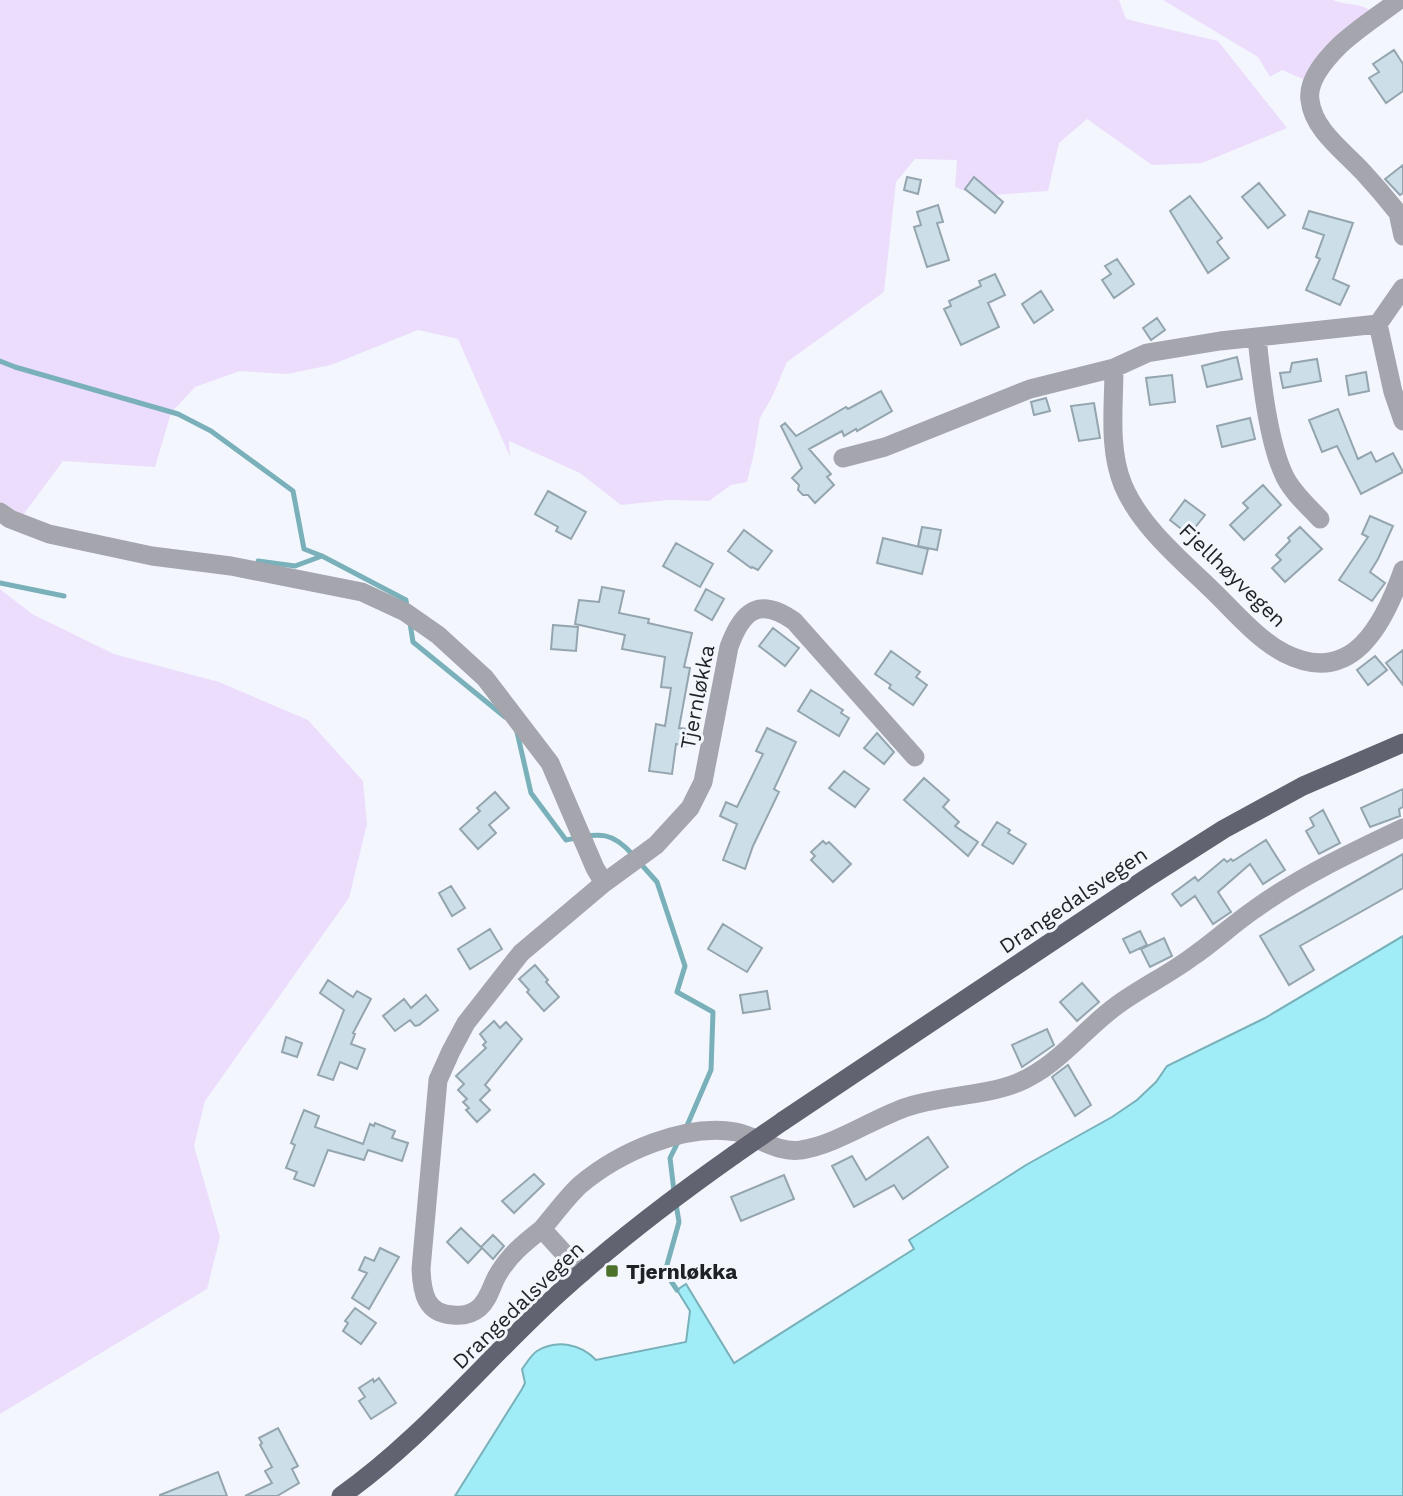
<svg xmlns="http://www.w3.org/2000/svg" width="1403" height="1496" viewBox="0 0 1403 1496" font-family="'Work Sans',sans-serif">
<rect width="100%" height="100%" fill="#f3f7fd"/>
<path fill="#ecddfd" d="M 0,0 L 1119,0 L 1126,19 L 1218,41 L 1287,128 L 1202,163 L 1152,165 L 1087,119 L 1059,143 L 1048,191 L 978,196 L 955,187 L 957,160 L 915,159 L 896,182 L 884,292 L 787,362 L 773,395 L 760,418 L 754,453 L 747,482 L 731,485 L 709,501 L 669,500 L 621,505 L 580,473 L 509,441 L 510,457 L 458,339 L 418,330 L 331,365 L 287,374 L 240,371 L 195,387 L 171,413 L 155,467 L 63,461 L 23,515 L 0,522 Z
M 1163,0 L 1333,0 C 1346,6 1363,2 1373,13 L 1305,80 L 1282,70 L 1270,77 L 1258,57 Z
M 0,589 L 32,614 L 114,654 L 219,682 L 308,720 L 363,781 L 367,824 L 349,898 L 205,1101 L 194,1146 L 220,1237 L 207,1289 L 0,1414 Z"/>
<path fill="#a0edf8" stroke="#79b0b9" stroke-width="2" d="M 1403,936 L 1403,1496 L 455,1496 L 522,1389 L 525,1383 L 522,1369 C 526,1364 531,1355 537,1351 C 557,1339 581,1344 596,1360 L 686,1342 L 690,1311 L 677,1290 L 686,1284 L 734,1363 L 914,1249 L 909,1240 L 1026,1165 L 1112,1117 L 1137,1100 L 1156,1082 L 1167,1066 L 1265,1018 Z"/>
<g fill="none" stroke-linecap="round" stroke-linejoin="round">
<path stroke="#79b0b9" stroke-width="5" d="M 0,361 L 15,367 L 178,414 L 211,431 L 293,491 L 304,549 L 322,556 L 406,600 L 407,607
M 258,561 L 295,566 L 322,556
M 0,583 L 64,596
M 410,623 L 413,642 L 505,717
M 517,732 L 531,793 L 566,840 C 598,834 610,829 633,855
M 640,863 L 657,882 L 685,966 L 677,992 L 713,1012 L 711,1070 L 686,1128
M 674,1191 L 670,1158 L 679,1140
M 676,1204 L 679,1222 L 665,1272 L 677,1290"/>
</g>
<path fill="#ccdee8" stroke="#94a5af" stroke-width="2" d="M 1394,50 L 1403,64 L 1403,91 L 1386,103 L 1369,78 L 1379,72 L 1373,64 Z
M 1403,165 L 1403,193 L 1400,195 L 1385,179 Z
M 907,177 L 921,180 L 918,194 L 904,190 Z
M 974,177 L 1003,202 L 995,213 L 965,189 Z
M 1259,183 L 1285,215 L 1268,228 L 1242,197 Z
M 1190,196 L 1222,238 L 1217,242 L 1229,258 L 1208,273 L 1170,211 Z
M 938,205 L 943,222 L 937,223 L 949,260 L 927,267 L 914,227 L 921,225 L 917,212 Z
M 1309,211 L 1353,223 L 1333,279 L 1349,286 L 1340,305 L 1306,290 L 1320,259 L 1316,257 L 1324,235 L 1303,228 Z
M 1117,259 L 1134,284 L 1114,298 L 1102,280 L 1111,274 L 1105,266 Z
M 995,274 L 1005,295 L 988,303 L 999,327 L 961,345 L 944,309 L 951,306 L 949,301 L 981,286 L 979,281 Z
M 1041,291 L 1053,310 L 1034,323 L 1022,304 Z
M 1157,318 L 1165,330 L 1151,340 L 1143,328 Z
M 1237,357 L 1242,379 L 1207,387 L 1202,366 Z
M 1317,359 L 1321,381 L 1283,388 L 1280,373 L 1290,372 L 1292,363 Z
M 1366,372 L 1369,391 L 1349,395 L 1346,376 Z
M 1172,375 L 1175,402 L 1150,405 L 1146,378 Z
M 881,391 L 892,411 L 857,431 L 856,429 L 844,436 L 842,431 L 809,449 L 831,474 L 827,477 L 834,485 L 815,503 L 808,495 L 803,495 L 798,490 L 799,485 L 792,478 L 802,468 L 781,426 L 785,423 L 796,436 L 846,407 L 848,409 Z
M 1046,398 L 1050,411 L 1034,415 L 1031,402 Z
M 1094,403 L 1100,438 L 1079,441 L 1071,406 Z
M 1338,409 L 1358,459 L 1371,452 L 1376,462 L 1393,453 L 1403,472 L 1361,494 L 1337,446 L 1322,452 L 1309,420 Z
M 1250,418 L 1255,439 L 1222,447 L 1217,426 Z
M 1263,485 L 1281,505 L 1244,540 L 1230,525 L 1248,508 L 1243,503 Z
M 548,491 L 586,512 L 571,539 L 556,531 L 558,527 L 535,514 Z
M 1185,500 L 1205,515 L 1189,535 L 1170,520 Z
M 1370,516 L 1393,526 L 1378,559 L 1370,572 L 1385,583 L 1372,601 L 1339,580 L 1368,537 L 1362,534 Z
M 922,527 L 941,530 L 937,550 L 918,546 Z
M 1300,527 L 1322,549 L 1285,582 L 1272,568 L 1281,560 L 1276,555 L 1290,541 L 1288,538 Z
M 744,530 L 772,551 L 758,570 L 752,567 L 751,568 L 728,551 Z
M 883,538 L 928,549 L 922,574 L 877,563 Z
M 676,543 L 713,564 L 700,587 L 663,566 Z
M 602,587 L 624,591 L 619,613 L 649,619 L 648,623 L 692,633 L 684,667 L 690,668 L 679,728 L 688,729 L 686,746 L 676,744 L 672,774 L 649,771 L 656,724 L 665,726 L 671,688 L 661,687 L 665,657 L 622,649 L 625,635 L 575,624 L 579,600 L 599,602 Z
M 706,589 L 724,599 L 712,620 L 695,610 Z
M 553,625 L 578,627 L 576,651 L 551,649 Z
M 773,628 L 799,648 L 785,666 L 759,646 Z
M 1403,650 L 1403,685 L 1386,663 Z
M 891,651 L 920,672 L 916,677 L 927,685 L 913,705 L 889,688 L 891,685 L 875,674 Z
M 1375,656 L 1387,670 L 1368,685 L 1357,670 Z
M 811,690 L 843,710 L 841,713 L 849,718 L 839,736 L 798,711 Z
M 767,728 L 796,742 L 774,789 L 779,792 L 753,846 L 745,869 L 723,860 L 737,824 L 720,816 L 726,802 L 737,807 L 763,754 L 756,751 Z
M 877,733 L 894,752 L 884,764 L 864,748 Z
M 844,771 L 869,789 L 855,807 L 829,788 Z
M 924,778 L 949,800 L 943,807 L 959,822 L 955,826 L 978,842 L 968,856 L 904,800 Z
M 1403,789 L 1403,807 L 1399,809 L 1400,816 L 1370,827 L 1361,808 Z
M 495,792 L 509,808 L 489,825 L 496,833 L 478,849 L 460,829 L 480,811 L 477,808 Z
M 1323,810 L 1340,843 L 1319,854 L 1306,831 L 1314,826 L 1310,818 Z
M 997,822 L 1010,830 L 1008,833 L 1026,844 L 1013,864 L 982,845 Z
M 1266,840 L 1285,870 L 1263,884 L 1250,864 L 1218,892 L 1231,912 L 1213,924 L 1195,896 L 1181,906 L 1172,894 L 1195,877 L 1198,881 L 1224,859 L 1227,862 L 1231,859 L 1233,861 Z
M 823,841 L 826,844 L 829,842 L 851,864 L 833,882 L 811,860 L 815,856 L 811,852 Z
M 1403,854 L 1403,888 L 1300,946 L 1314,970 L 1289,985 L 1260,936 Z
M 451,886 L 465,908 L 452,916 L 439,893 Z
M 723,924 L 762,948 L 747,972 L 708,949 Z
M 490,929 L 502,949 L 470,969 L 458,949 Z
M 1140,931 L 1147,945 L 1130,953 L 1123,939 Z
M 1164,938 L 1172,956 L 1150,967 L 1141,949 Z
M 535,965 L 548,980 L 546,982 L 559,997 L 544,1011 L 527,992 L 529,990 L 519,979 Z
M 328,980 L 353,997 L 357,991 L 371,999 L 353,1033 L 355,1034 L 351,1044 L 365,1049 L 357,1069 L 340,1062 L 333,1080 L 318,1075 L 344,1010 L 320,993 Z
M 1082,983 L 1099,1002 L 1077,1021 L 1060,1002 Z
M 767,991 L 770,1009 L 743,1013 L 740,995 Z
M 426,995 L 438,1010 L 419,1025 L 415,1026 L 410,1020 L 395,1031 L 383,1016 L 404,999 L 411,1008 Z
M 494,1021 L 500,1028 L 506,1022 L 522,1039 L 485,1085 L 490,1090 L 480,1100 L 490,1110 L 477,1122 L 466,1110 L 469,1108 L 463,1102 L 467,1099 L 458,1090 L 464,1084 L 456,1076 L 486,1048 L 483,1045 L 486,1042 L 480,1034 Z
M 1047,1029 L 1054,1045 L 1022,1067 L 1012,1045 Z
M 286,1037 L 302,1043 L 297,1057 L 282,1052 Z
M 1068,1065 L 1091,1105 L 1075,1116 L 1052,1077 Z
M 304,1110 L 319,1116 L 315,1127 L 363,1144 L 370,1124 L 374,1126 L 375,1123 L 395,1131 L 392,1138 L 408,1143 L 402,1161 L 368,1150 L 364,1160 L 328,1150 L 314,1186 L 294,1179 L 297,1172 L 286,1168 L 295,1145 L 291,1143 Z
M 928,1137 L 948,1167 L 903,1199 L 894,1185 L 854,1207 L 832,1166 L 852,1156 L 866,1180 Z
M 534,1174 L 544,1184 L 514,1213 L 502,1201 Z
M 784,1175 L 794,1199 L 741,1221 L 731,1197 Z
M 461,1228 L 482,1248 L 468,1263 L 447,1242 Z
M 493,1235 L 504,1246 L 493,1259 L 481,1247 Z
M 380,1248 L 399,1257 L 369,1309 L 352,1298 L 367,1273 L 359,1270 L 365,1257 L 374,1261 Z
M 355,1308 L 376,1323 L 361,1344 L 343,1331 L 348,1323 L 345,1321 Z
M 379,1378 L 396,1403 L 371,1419 L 359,1401 L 365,1397 L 359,1388 L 373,1379 L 374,1382 Z
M 278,1428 L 298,1466 L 292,1469 L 299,1483 L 277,1496 L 245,1496 L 272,1483 L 265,1471 L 272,1467 L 260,1445 L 262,1443 L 259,1438 Z
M 218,1472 L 227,1496 L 160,1496 L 160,1495 Z"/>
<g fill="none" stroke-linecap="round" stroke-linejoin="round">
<path stroke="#a5a5ad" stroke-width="19" d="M 1399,0 C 1379,15 1357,29 1339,46 C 1326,59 1307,80 1310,100 C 1313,130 1345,152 1363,172 C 1375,185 1387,199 1398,213 L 1403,214
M 1398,213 L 1403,236
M 1403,288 L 1378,324 L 1393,392 L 1403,421
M 1257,338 C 1261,376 1268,443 1285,477 C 1293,493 1308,506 1320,519
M 1114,368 C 1114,405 1108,449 1123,485 C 1140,526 1180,559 1212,590 C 1234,611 1257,639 1284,653 C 1352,688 1384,624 1403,570
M 843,458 L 885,447 L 1030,389 L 1114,368 L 1147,353 L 1220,341 L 1378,324
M 0,512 L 10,519 L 49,534 L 152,556 L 231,566 L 362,592 L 405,612 L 438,635 L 485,678 L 550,763 L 595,868 L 604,883
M 542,1229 C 524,1243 508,1256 497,1276 C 491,1287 489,1299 479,1308 C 472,1314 462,1316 453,1315 C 426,1314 422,1293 421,1269 L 438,1080 L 451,1051 L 466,1023 L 521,953 L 604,883 L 656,845 L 690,808 L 703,782 L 729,647 C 742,611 759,596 794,621 L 915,757
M 582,1273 L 542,1229 C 554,1215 566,1198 580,1185 C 619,1152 685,1123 736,1132 C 757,1136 778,1154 801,1150 C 835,1145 871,1120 904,1108 C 940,1095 981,1097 1017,1083 C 1058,1066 1082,1031 1116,1006 C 1140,988 1168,975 1192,957 C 1214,942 1233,924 1255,909 C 1301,876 1352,852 1403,828"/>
<path stroke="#626370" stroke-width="19" d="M 783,1121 L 1147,878 L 1224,829 L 1303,786 L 1403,743
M 341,1496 C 423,1438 485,1360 559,1293 C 614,1243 673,1198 734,1155"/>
<path stroke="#626370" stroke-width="19" d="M 734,1155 L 783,1121"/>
</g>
<rect fill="#4c712b" stroke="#f3f7fd" stroke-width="2.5" x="605" y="1264" width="14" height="14" rx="3.5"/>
<g text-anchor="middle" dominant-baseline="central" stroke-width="6" stroke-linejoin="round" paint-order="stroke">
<g font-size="21" fill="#1e2227" stroke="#f3f7fd">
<text transform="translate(1233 575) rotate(44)">Fjellhøyvegen</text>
<text transform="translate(697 697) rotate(-79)">Tjernløkka</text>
<text transform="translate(1073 900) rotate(-34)">Drangedalsvegen</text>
<text transform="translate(518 1305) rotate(-44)">Drangedalsvegen</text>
</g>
<g font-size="21" font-weight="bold" fill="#1e2227" stroke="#f3f7fd" text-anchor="start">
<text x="626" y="1271">Tjernløkka</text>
</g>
</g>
</svg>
